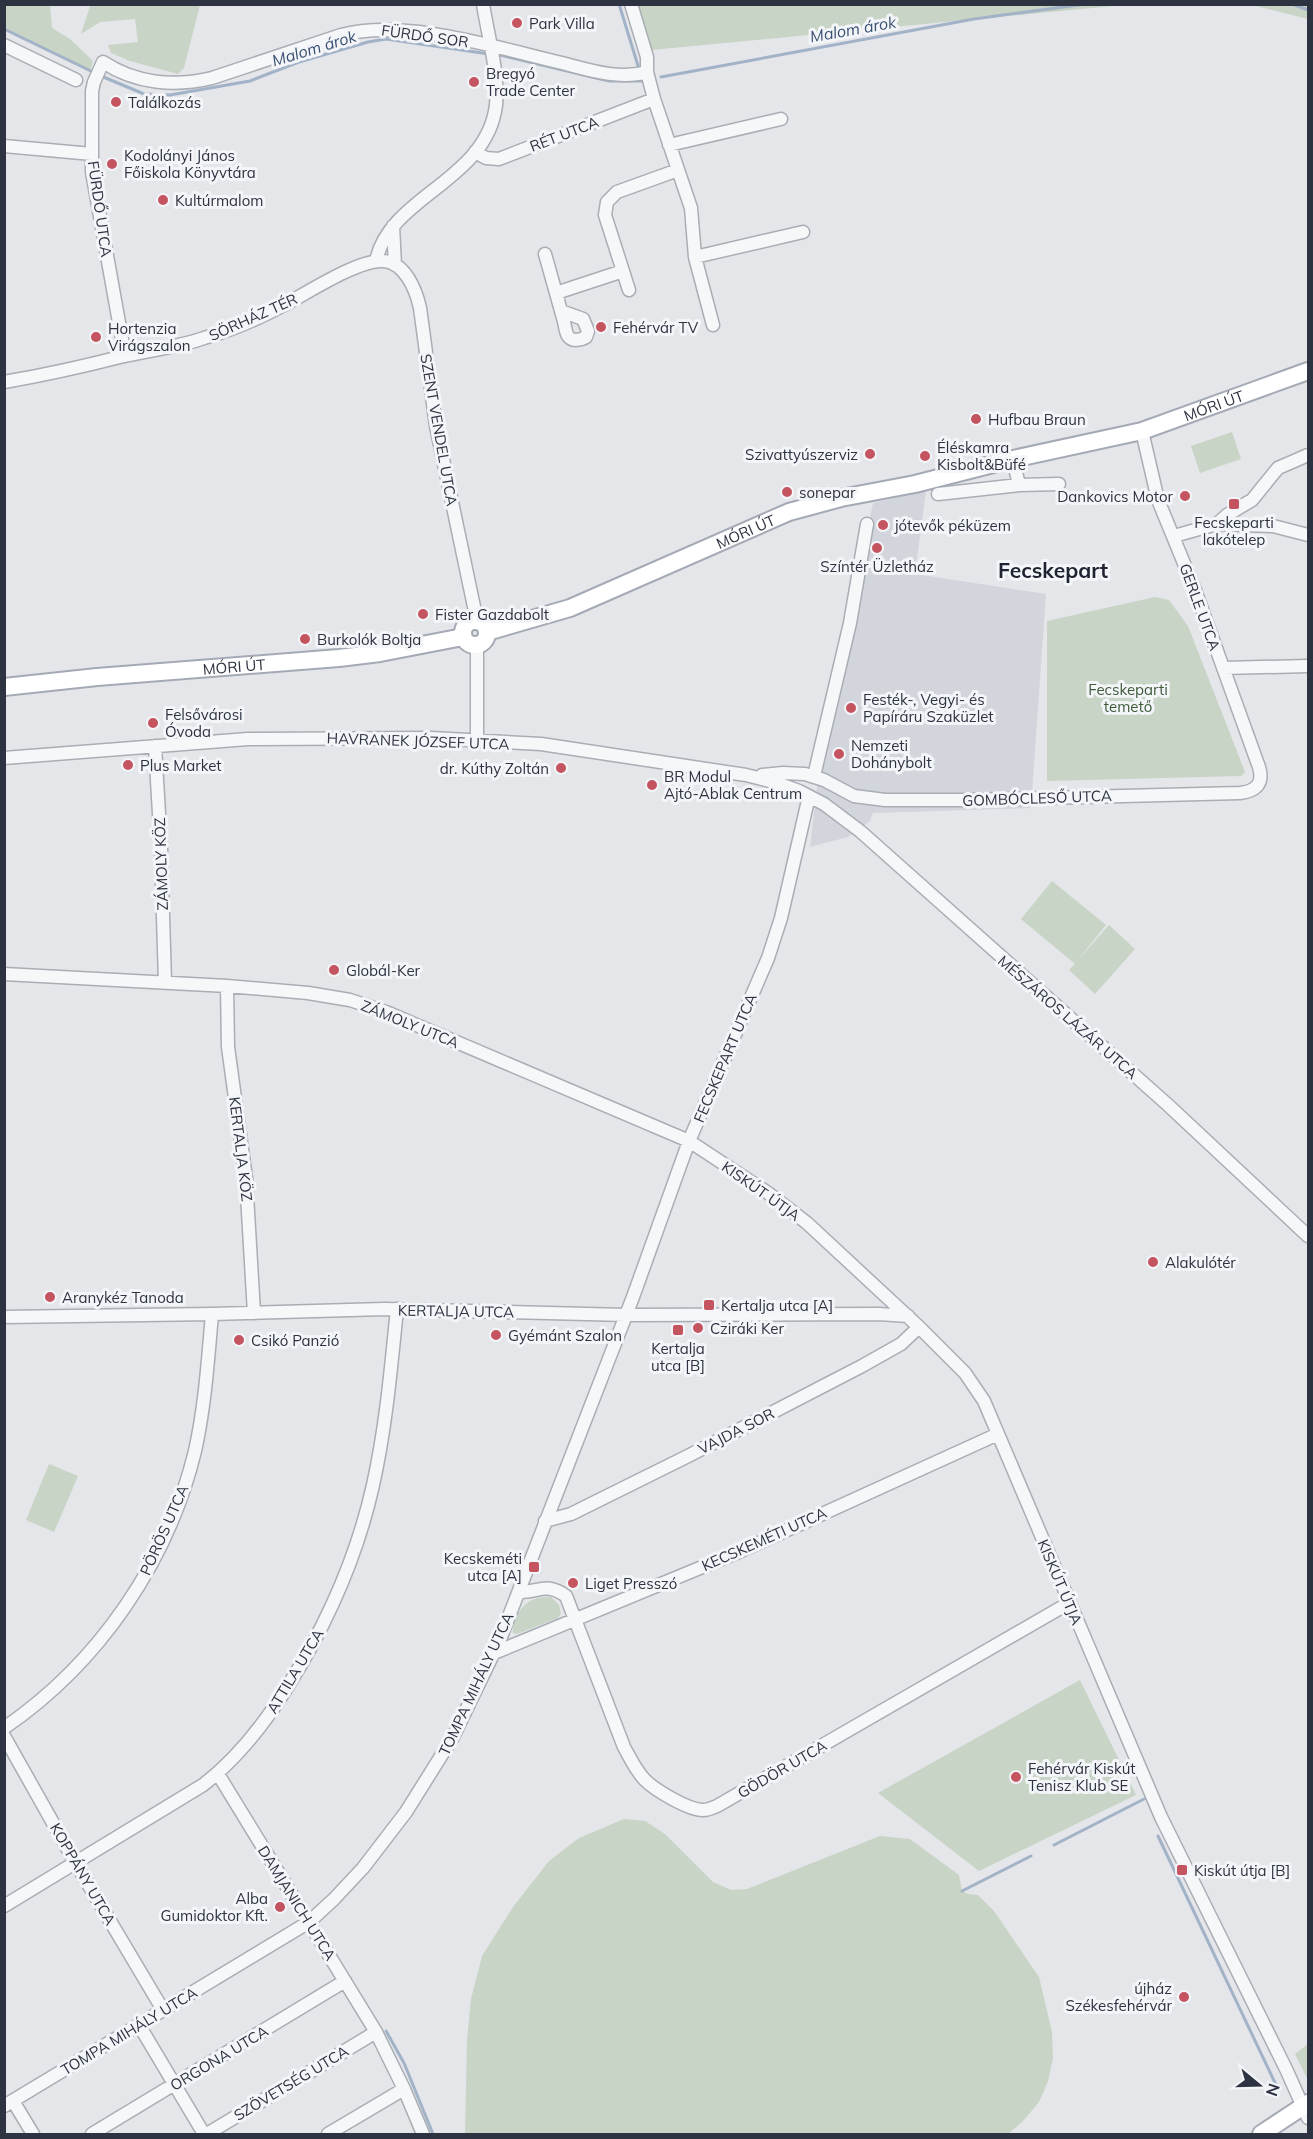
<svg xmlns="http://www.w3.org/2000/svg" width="1313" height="2139" viewBox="0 0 1313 2139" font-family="Mulish,sans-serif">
<rect width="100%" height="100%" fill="#e4e6ea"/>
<path fill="#d2d5dc" d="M 926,491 L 915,574 L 1046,594 L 1031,808 L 873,813 L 870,821 L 848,837 L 810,847 L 819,771 L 873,503 Z"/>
<path fill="#c8d4c5" d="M 4,5 L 7,6 L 50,5 L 52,28 L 70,39 L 93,61 L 90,71 L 5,29 Z
M 103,5 L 200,5 L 184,68 L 178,74 L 130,61 L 111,53 L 108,45 L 138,42 L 135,19 L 100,22 L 81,34 L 90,6 Z
M 637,5 L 1149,5 L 1124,5 L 651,50 Z
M 1252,5 L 1308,5 L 1308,19 Z
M 1232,432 L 1241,459 L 1200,473 L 1191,446 Z
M 1155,597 L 1169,600 L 1188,626 L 1245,772 L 1241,776 L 1047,781 L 1047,621 Z
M 1052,881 L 1106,925 L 1077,961 L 1109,925 L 1135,949 L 1095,994 L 1069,970 L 1075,964 L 1021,919 Z
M 49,1464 L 78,1476 L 54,1532 L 26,1520 Z
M 551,1597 L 559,1605 L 561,1614 L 558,1618 L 517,1634 L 513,1633 C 512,1627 514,1624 516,1618 C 523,1602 534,1596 551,1597 Z
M 1080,1680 L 1136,1795 L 979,1871 L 878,1793 Z
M 624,1819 L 645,1821 L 665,1834 L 713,1882 L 731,1890 L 747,1889 L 880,1836 L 910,1839 L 959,1875 L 962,1891 L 968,1894 L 978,1895 L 994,1911 L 1039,1977 L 1052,2032 L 1053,2058 L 1048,2081 L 1039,2102 L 1023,2121 L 1008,2134 L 465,2134 L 467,2040 L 471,1999 L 482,1956 L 513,1907 L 549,1861 L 579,1838 Z
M 1308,2044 L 1308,2080 L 1295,2054 Z"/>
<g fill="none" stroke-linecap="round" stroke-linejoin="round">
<path stroke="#a2b2c7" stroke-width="3" d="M 619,4 L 639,69
M 1292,4 L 1308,10
M 4,29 L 95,73
M 496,54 L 609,81 L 642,81
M 101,76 L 144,94 L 170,95 L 250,81 L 299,62 L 368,42 L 386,39 L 489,54
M 661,77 L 974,19 L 1086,4
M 1158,1836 L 1276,2085
M 1054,1845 L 1144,1799
M 962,1891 L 1031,1856
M 386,2031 L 404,2063 L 433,2134"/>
<g stroke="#a9adb4" stroke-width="15">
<path id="minor" d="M 631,4 L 647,57 L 647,72 L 654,99 L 691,208 L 695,257 L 713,325
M 4,45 L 76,80
M 669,145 L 781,119
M 4,146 L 92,154
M 475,152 L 486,158 L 499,159 L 654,99
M 393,226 L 395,265
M 545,254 C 551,275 557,297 563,318 C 565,323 565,332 568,336 C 572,342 581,340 586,337 L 588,331 L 583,319 L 561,311
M 695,257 L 803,232
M 376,261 C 389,196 487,181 496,105 C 499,72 488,37 483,4
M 629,290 L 605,215 L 607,202 L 617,192 L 678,170
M 556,293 L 623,271
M 125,356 L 92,172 L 92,91 L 94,82 L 103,62 C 136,84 175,87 212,78 L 341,35 C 406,18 497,48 562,63 C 589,70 619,80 647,72
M 4,382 C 45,375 85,366 124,356 C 151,350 179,347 204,338 C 232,330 262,317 288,303 C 310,291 360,259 383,261 C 405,262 416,290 420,308 L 436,426 L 477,621
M 1013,459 L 1019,485
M 938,494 L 1019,485 L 1059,484
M 1217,524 L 1273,526 L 1308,535
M 1174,536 L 1217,524 L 1227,515 L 1252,500 L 1278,468 L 1308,455
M 1223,668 L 1308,666
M 477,741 L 477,645
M 155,746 L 161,848 L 165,983
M 4,758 L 248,739 L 431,738 L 541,744 L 746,775 L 774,782 L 799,791 L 824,804 L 860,831 L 1168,1105 L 1308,1236
M 762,775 L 783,773 L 805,774 L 824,780 L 854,796 L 885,800 L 966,800 L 1240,793 C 1256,791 1264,784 1259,767 L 1195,590 L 1158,500 L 1142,431
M 814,776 L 850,623 L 867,524
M 4,974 L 227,986 L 308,993 L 350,1000 L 386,1012 L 689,1141 L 768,1193 L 807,1223 L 919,1327 L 965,1373 L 984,1401 L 1161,1817 L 1286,2069 L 1308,2118
M 227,986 L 228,1047 L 246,1178 L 254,1313
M 4,1317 L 212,1314 L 384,1309 L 626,1315 L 879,1314 L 908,1316
M 545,1521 L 571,1514 L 688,1456 L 862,1366 L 901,1344 L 919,1327
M 519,1592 C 539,1592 547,1582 566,1596 L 624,1747 C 630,1758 636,1771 645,1780 C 655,1790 688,1810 703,1810 C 708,1810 712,1808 717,1806 L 1069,1603
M 494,1653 L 741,1551 L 998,1434
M 4,1728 C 99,1663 168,1562 195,1451 C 205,1406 208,1360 212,1314
M 4,1736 L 75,1862 L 163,2010
M 218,1774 L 376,2032 L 404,2089 L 423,2134
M 4,1906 L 203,1785 C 238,1758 265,1723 288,1686 C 327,1624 357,1557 373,1485 C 386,1427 391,1368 397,1309
M 139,2025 L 204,2134
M 13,2101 L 33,2134
M 4,2106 L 309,1922 L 334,1899 L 363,1868 L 406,1812 L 453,1737 L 499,1642 L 633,1297 L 689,1141 L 768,958 L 781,918 L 809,796
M 92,2134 L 345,1981
M 207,2134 L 376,2032
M 328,2134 L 404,2089"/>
</g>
<g stroke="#a4aab5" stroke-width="20">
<g id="major">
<circle cx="475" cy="633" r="12"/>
<path id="s1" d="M 487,632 L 570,608 L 789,512 L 841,498 L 915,484 L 1013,459 L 1142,431 L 1308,371"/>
<path id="s2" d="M 4,687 L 97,677 L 339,658 L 380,653 L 463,637"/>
<path d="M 1261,2134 L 1308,2103"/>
</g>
</g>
<use href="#minor" stroke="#f6f7f9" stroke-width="12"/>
<use href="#major" stroke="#fff" stroke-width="16"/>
</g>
<g fill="#c4545f" stroke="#f3f5f8" stroke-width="2">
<circle cx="517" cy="23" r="6"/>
<circle cx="474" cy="82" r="6"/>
<circle cx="116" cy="102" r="6"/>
<circle cx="112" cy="164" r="6"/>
<circle cx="163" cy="200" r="6"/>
<circle cx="601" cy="327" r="6"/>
<circle cx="96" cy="337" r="6"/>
<circle cx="976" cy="419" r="6"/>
<circle cx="870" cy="454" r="6"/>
<circle cx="925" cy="456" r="6"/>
<circle cx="787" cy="492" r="6"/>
<circle cx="1185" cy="496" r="6"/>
<rect x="1228" y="498" width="12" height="12" rx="3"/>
<circle cx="883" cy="525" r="6"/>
<circle cx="877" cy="548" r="6"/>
<circle cx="423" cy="614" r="6"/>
<circle cx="305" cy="639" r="6"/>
<circle cx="851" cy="708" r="6"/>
<circle cx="153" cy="723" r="6"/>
<circle cx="839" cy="754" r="6"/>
<circle cx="128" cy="765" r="6"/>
<circle cx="561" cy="768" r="6"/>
<circle cx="652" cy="785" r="6"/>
<circle cx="334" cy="970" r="6"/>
<circle cx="1153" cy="1262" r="6"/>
<circle cx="50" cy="1297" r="6"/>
<rect x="703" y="1299" width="12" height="12" rx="3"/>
<circle cx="698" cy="1328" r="6"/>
<rect x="672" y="1324" width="12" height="12" rx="3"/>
<circle cx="496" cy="1335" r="6"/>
<circle cx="239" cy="1340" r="6"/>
<rect x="528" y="1561" width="12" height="12" rx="3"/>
<circle cx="573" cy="1583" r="6"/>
<circle cx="1016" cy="1777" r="6"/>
<rect x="1176" y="1864" width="12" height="12" rx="3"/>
<circle cx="280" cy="1907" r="6"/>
<circle cx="1184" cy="1997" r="6"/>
</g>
<g text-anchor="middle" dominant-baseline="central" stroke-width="6" stroke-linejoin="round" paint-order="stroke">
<g font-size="15" fill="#2d3341" stroke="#f3f5f8" text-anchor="start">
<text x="529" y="23">Park Villa</text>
<text x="486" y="73">Bregyó<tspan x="486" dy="17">Trade Center</tspan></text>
<text x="128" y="102">Találkozás</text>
<text x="124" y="155">Kodolányi János<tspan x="124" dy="17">Főiskola Könyvtára</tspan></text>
<text x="175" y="200">Kultúrmalom</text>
<text x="613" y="327">Fehérvár TV</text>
<text x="108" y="328">Hortenzia<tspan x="108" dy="17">Virágszalon</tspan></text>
<text x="988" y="419">Hufbau Braun</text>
<text x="937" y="447">Éléskamra<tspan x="937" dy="17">Kisbolt&amp;Büfé</tspan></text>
<text x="858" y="454" text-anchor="end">Szivattyúszerviz</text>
<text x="799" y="492">sonepar</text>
<text x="1173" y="496" text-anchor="end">Dankovics Motor</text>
<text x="1234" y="522" text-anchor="middle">Fecskeparti<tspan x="1234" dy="17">lakótelep</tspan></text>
<text x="895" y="525">jótevők péküzem</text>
<text x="877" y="566" text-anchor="middle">Színtér Üzletház</text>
<text x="435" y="614">Fister Gazdabolt</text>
<text x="317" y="639">Burkolók Boltja</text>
<text x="863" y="699">Festék-, Vegyi- és<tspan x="863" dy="17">Papíráru Szaküzlet</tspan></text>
<text x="165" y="714">Felsővárosi<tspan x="165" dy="17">Óvoda</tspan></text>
<text x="851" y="745">Nemzeti<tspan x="851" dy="17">Dohánybolt</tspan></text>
<text x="140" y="765">Plus Market</text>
<text x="549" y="768" text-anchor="end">dr. Kúthy Zoltán</text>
<text x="664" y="776">BR Modul<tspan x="664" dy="17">Ajtó-Ablak Centrum</tspan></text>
<text x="346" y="970">Globál-Ker</text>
<text x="1165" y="1262">Alakulótér</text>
<text x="62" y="1297">Aranykéz Tanoda</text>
<text x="721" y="1305">Kertalja utca [A]</text>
<text x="710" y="1328">Cziráki Ker</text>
<text x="508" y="1335">Gyémánt Szalon</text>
<text x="251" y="1340">Csikó Panzió</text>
<text x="678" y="1348" text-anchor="middle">Kertalja<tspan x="678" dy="17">utca [B]</tspan></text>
<text x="522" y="1558" text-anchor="end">Kecskeméti<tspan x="522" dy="17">utca [A]</tspan></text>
<text x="585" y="1583">Liget Presszó</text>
<text x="1028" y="1768">Fehérvár Kiskút<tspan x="1028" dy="17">Tenisz Klub SE</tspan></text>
<text x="1194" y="1870">Kiskút útja [B]</text>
<text x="268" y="1898" text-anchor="end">Alba<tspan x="268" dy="17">Gumidoktor Kft.</tspan></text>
<text x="1172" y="1988" text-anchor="end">újház<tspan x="1172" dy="17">Székesfehérvár</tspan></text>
</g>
<g font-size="15" fill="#2d3341" stroke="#f3f5f8">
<text transform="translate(425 36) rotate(8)">FÜRDŐ SOR</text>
<text transform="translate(564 134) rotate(-21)">RÉT UTCA</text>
<text transform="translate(100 209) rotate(82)">FÜRDŐ UTCA</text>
<text transform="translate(253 317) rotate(-24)">SÖRHÁZ TÉR</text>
<text stroke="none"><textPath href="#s1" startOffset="764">MÓRI ÚT</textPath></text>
<text transform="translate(439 430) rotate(80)">SZENT VENDEL UTCA</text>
<text stroke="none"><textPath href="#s1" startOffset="278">MÓRI ÚT</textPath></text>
<text transform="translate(1200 607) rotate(70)">GERLE UTCA</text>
<text stroke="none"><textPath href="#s2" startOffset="231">MÓRI ÚT</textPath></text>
<text transform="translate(418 741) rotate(2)">HAVRANEK JÓZSEF UTCA</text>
<text transform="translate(1037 798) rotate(-2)">GOMBÓCLESŐ UTCA</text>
<text transform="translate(161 864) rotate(-92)">ZÁMOLY KÖZ</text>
<text transform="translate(1068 1017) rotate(41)">MÉSZÁROS LÁZÁR UTCA</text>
<text transform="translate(410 1024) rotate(22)">ZÁMOLY UTCA</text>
<text transform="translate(725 1058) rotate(-67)">FECSKEPART UTCA</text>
<text transform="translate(241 1149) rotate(83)">KERTALJA KÖZ</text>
<text transform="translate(761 1191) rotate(35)">KISKÚT ÚTJA</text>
<text transform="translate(456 1311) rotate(1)">KERTALJA UTCA</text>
<text transform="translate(736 1431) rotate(-27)">VAJDA SOR</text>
<text transform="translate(164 1530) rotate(-66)">PÖRÖS UTCA</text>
<text transform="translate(764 1539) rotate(-24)">KECSKEMÉTI UTCA</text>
<text transform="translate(1060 1582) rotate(67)">KISKÚT ÚTJA</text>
<text transform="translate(295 1671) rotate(-59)">ATTILA UTCA</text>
<text transform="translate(476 1684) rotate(-65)">TOMPA MIHÁLY UTCA</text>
<text transform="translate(782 1769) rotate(-30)">GÖDÖR UTCA</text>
<text transform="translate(83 1874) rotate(60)">KOPPÁNY UTCA</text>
<text transform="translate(297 1903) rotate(58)">DAMJANICH UTCA</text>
<text transform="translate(129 2031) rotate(-31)">TOMPA MIHÁLY UTCA</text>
<text transform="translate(219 2058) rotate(-31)">ORGONA UTCA</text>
<text transform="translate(291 2083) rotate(-31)">SZÖVETSÉG UTCA</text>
</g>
<g font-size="15" fill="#405c3b" stroke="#f3f5f8">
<text x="1128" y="689">Fecskeparti<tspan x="1128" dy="17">temető</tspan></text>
</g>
<g font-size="16" font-style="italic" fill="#3a5072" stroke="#f3f5f8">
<text transform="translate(853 29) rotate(-10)">Malom árok</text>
<text transform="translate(314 48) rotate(-17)">Malom árok</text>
</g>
<g font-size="21" font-weight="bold" fill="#1f2433" stroke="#f3f5f8">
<text x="1053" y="570">Fecskepart</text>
</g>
</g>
<rect width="1313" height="2139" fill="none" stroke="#2d3341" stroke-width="12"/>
<g transform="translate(1259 2085) rotate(109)" stroke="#f3f5f8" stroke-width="4.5" paint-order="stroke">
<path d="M0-4.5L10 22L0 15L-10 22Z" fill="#2d3341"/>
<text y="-9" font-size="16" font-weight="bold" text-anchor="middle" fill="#2d3341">N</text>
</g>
</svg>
